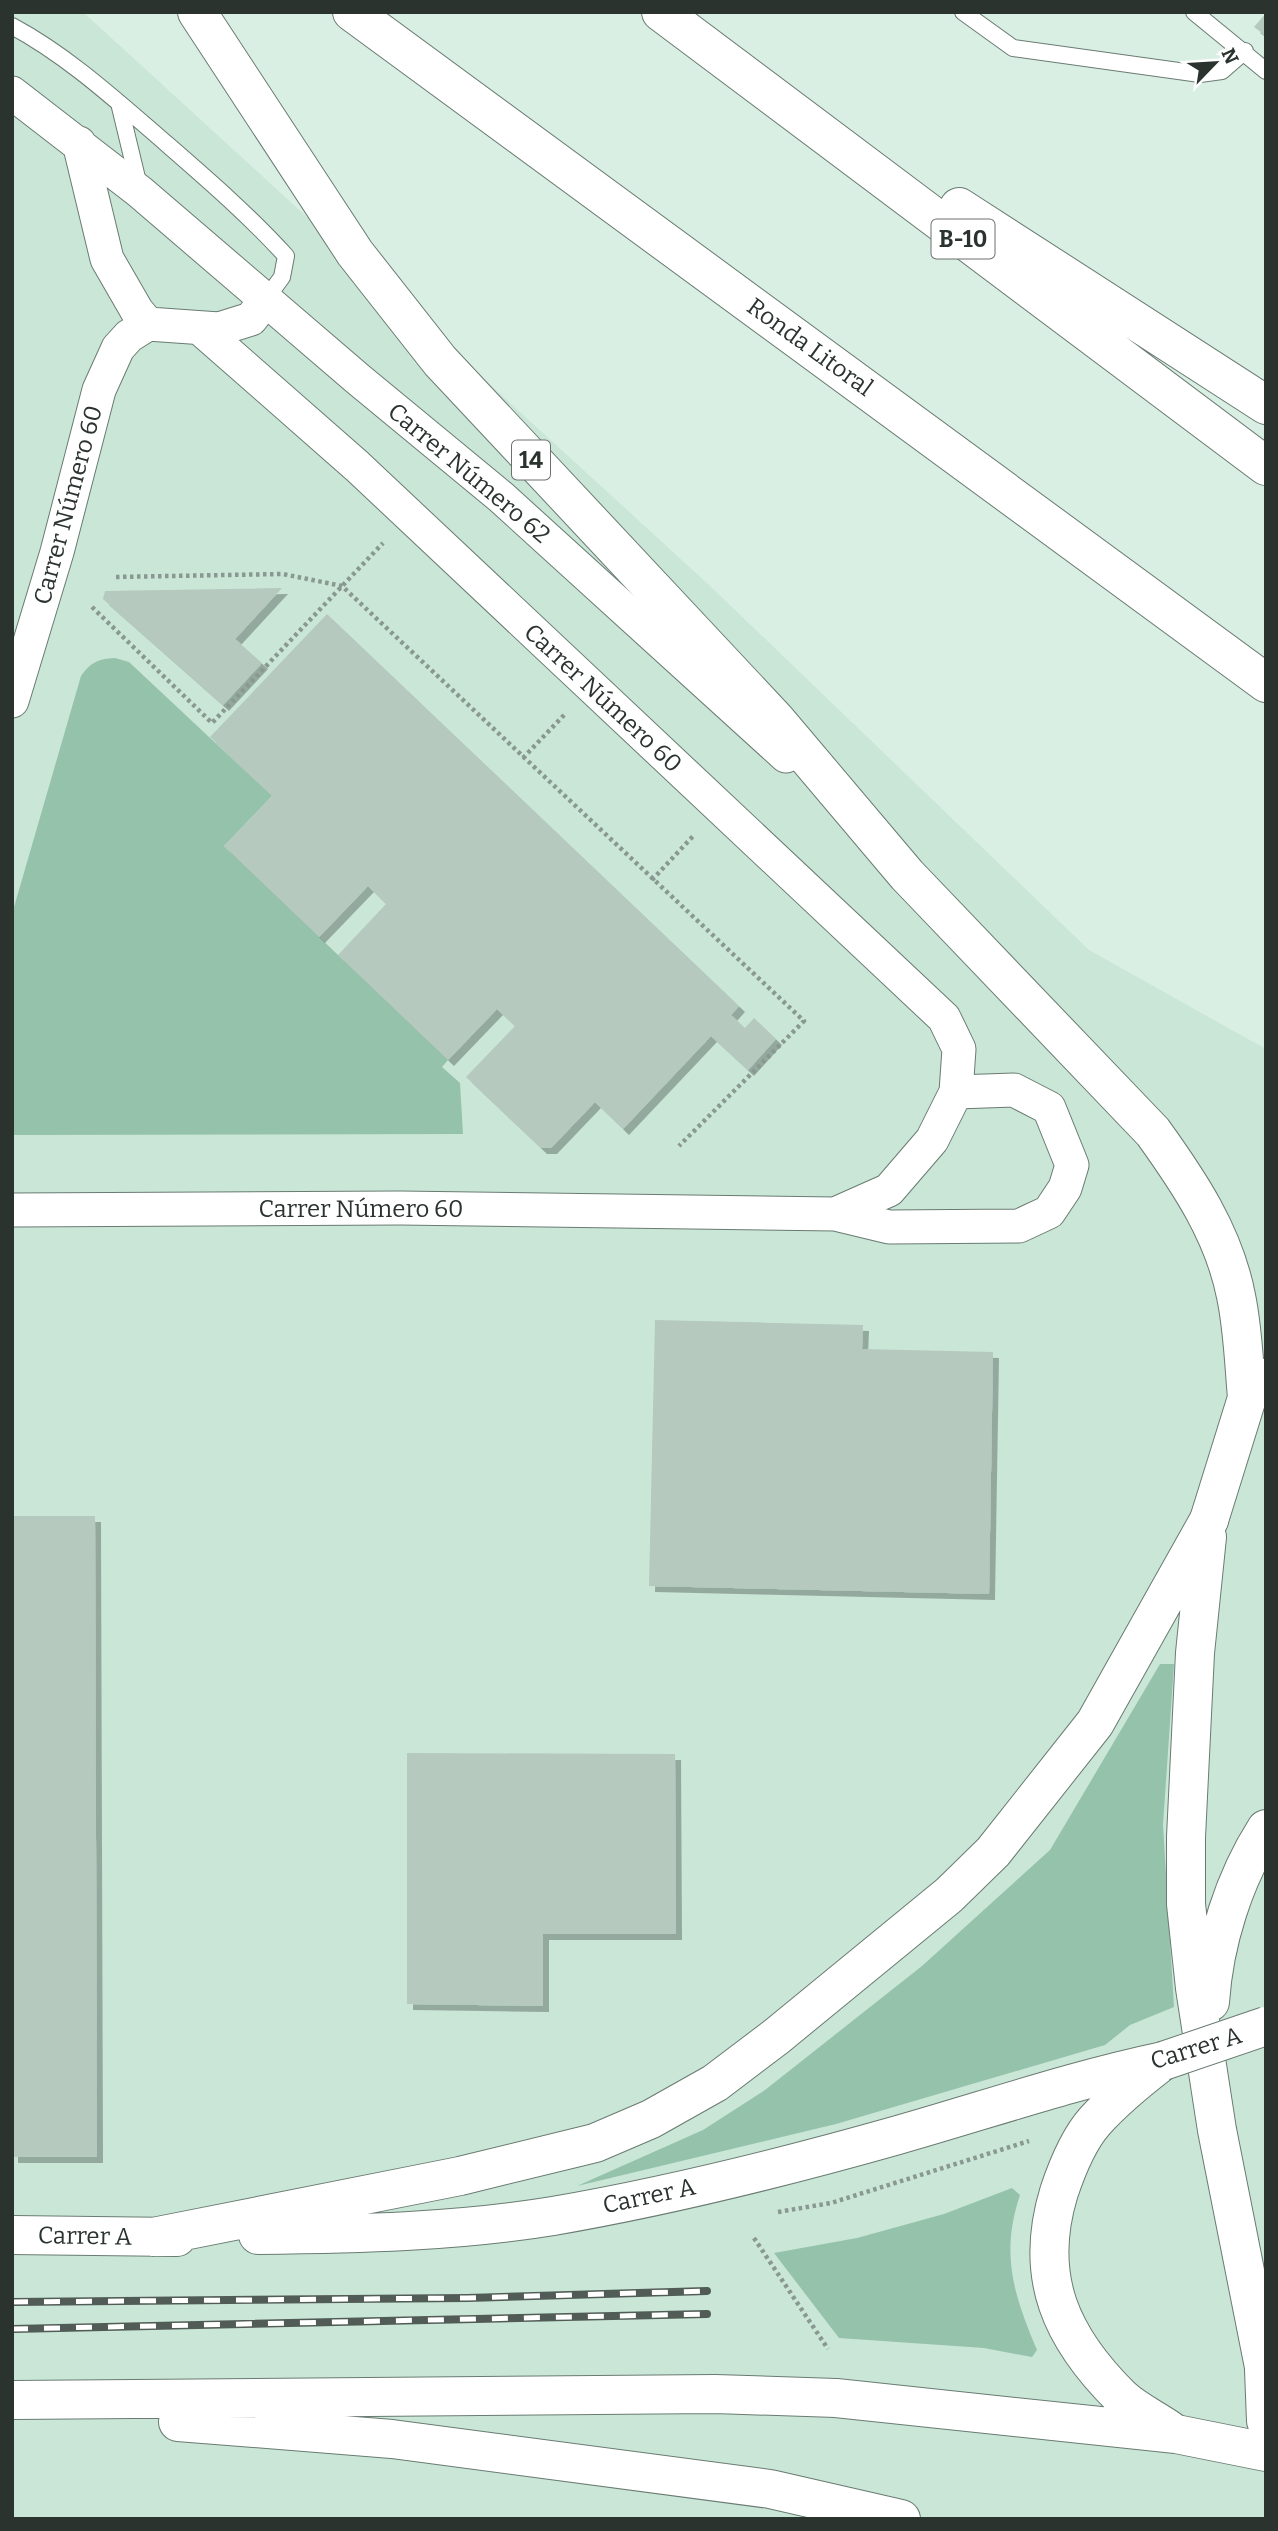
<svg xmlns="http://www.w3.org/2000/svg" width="1278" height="2531" viewBox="0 0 1278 2531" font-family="Bitter,serif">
<defs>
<filter id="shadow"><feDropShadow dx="6" dy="6" stdDeviation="0" flood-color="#0004"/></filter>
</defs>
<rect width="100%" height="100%" fill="#daefe4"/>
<path fill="#cae6d7" d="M 12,12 L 83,12 L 708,584 L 1089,950 L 1266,1049 L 1266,2519 L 12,2519 Z"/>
<path fill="#95c2ab" d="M 115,658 L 129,662 L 272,796 L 224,846 L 448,1060 L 442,1067 L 460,1083 L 463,1134 L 12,1135 L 12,914 L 81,676 C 91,662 98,659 115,658 Z
M 1160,1664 L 1174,1664 L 1163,1825 L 1174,2007 L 1130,2025 L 1105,2045 L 836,2124 L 577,2186 L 703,2130 L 765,2090 L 922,1966 L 1050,1850 Z
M 1012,2188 L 1020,2195 C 1000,2255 1014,2295 1037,2350 L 1032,2357 L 984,2348 L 839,2338 L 774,2253 L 857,2238 L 944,2214 Z"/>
<path fill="#b5c9be" filter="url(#shadow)" d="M 1266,13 L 1266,36 L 1254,27 Z
M 282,588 L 235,639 L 262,663 L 223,705 L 103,599 L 105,591 Z
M 327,614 L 739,1006 L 731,1015 L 745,1028 L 754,1018 L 776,1039 L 748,1070 L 711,1036 L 623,1129 L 595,1102 L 551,1148 L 541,1148 L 466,1077 L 515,1026 L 497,1009 L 448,1060 L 338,955 L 386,904 L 368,886 L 319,937 L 224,846 L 272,796 L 210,737 Z
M 655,1320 L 863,1325 L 862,1349 L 993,1352 L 989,1594 L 649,1586 Z
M 12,1516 L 95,1516 L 97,2157 L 12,2157 Z
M 407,1753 L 675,1754 L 676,1934 L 543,1934 L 543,2006 L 407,2004 Z"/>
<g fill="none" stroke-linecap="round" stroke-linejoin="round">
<g stroke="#697b72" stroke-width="18">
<path id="lane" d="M 963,12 L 1013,48 L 1200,74 L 1222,71 L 1245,51
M 1194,12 L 1266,71
M 12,26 C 64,54 109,94 153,132 C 200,173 245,211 286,256 L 282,277 L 266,299
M 119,103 L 139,186"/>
</g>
<g stroke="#697b72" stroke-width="35">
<path id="street" d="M 12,93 L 140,192 L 358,379 L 501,497 L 786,756
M 79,143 L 107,259 L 137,311 L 148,324
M 201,329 L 357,466 L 944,1018 L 959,1049 L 956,1092
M 12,701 L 57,552 L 99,390 L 118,348 L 129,336 L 148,324 L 219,329 L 251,319 L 266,299
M 12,1210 L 400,1208 L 835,1214 L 889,1227 L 1019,1226 L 1049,1212 L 1065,1188 L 1072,1165 L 1049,1108 L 1014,1090 L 956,1092 L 932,1140 L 889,1190 L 835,1214"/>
</g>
<g stroke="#697b72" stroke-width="40">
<path id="secondary" d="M 1207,1537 L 1195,1653 L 1186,1837 L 1186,1904 L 1195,1988 L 1217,2130 L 1266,2377
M 1210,2002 C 1214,1942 1234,1879 1266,1829
M 1159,2064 C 1137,2081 1114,2100 1095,2121 C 1078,2140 1067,2168 1059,2192 C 1033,2277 1061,2338 1122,2398 C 1136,2411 1156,2420 1171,2431
M 12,2235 L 177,2237
M 258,2235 C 356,2234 456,2232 553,2216 C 669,2196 785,2167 898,2135 C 986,2110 1073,2080 1163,2061
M 153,2237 L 460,2176 L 595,2143 L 651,2119 L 715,2083 L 777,2036 L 949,1895 L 993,1852 L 1095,1723 L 1209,1520
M 1264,2370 L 1266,2421
M 12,2400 L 715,2394 L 836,2398 L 1176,2434 L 1266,2452
M 178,2422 L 392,2439 L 770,2489 L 901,2519"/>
</g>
<g stroke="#697b72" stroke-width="40">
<path id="highway" d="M 197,12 L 355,253 L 440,361 L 776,720 L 907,875 L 1153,1132 C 1189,1182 1224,1234 1236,1296 C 1243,1329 1244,1364 1247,1398
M 352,12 L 1266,683
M 661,12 L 1266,466
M 959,207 L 1266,405
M 1209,1520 L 1247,1398 L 1258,1377"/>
</g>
<path stroke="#899890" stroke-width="4.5" stroke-dasharray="3.5 3.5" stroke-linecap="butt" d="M 116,577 L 283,574 L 342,586 L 804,1021 L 679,1146
M 92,607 L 212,723 L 383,543
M 523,758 L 566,713
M 652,880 L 695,834
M 778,2212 L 831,2203 L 1029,2141
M 754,2238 L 828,2349"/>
<use href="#lane" stroke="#fff" stroke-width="16"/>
<use href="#street" stroke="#fff" stroke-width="33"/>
<use href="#secondary" stroke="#fff" stroke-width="38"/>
<use href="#highway" stroke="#fff" stroke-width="38"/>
<g stroke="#525c57" stroke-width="8">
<path id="rail" d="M 12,2302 L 467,2298 L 707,2291
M 12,2329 L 707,2314"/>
</g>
<use href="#rail" stroke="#fff" stroke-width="5" stroke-dasharray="16" stroke-linecap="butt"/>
<g stroke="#697b72" stroke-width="40" stroke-linecap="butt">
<path id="secondary-bridge" d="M 1163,2061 L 1266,2026"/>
</g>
<use href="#secondary-bridge" stroke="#fff" stroke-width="38"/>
</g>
<g text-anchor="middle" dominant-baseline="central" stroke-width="5" stroke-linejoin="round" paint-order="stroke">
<g fill="#fff" stroke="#6b706d" stroke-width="2">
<rect x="931.5" y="219.5" width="63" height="39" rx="5"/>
<rect x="512" y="440.5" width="38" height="39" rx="5"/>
</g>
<g font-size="23" font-weight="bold" fill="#2b332f">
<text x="963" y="239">B-10</text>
<text x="531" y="460">14</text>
</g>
<g font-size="24" fill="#2b332f" stroke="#fff">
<text transform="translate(810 347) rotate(36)">Ronda Litoral</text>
<text transform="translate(469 473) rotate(40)">Carrer Número 62</text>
<text transform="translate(68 505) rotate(-75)">Carrer Número 60</text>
<text transform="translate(603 698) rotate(43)">Carrer Número 60</text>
<text x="361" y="1209">Carrer Número 60</text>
<text transform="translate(1196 2048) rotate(-17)">Carrer A</text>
<text transform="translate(649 2196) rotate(-12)">Carrer A</text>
<text transform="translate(85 2236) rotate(1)">Carrer A</text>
</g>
</g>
<rect width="1278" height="2531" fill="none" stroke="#2b332f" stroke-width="28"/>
<g transform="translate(1215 63) rotate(65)" stroke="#ffffff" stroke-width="5" paint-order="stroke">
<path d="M0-5L12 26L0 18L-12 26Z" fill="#2b332f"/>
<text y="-10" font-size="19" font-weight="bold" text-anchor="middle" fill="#2b332f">N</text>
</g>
</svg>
